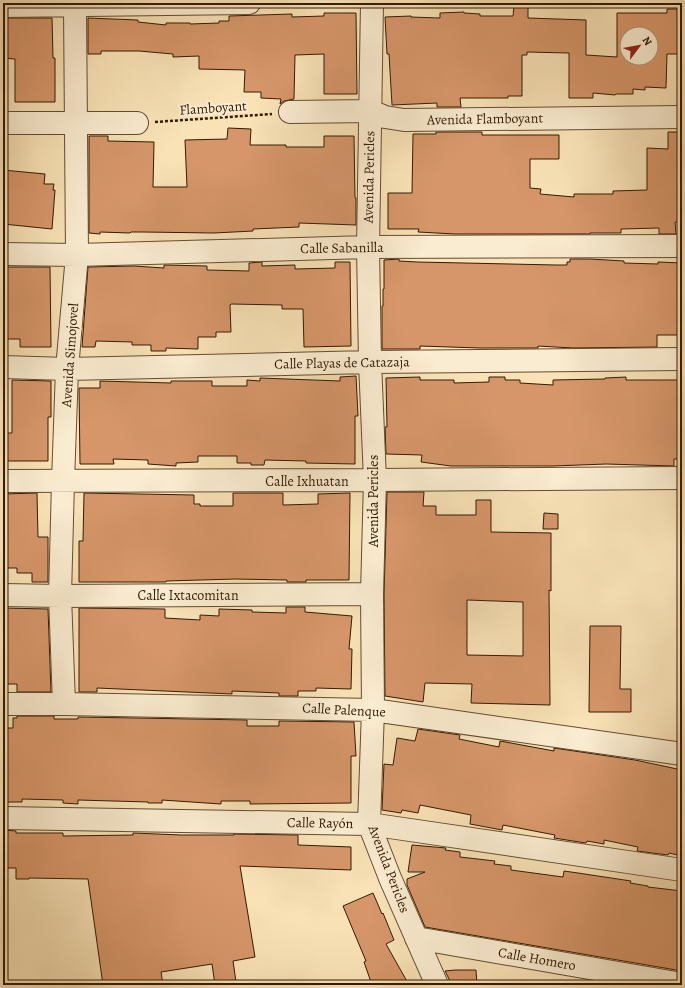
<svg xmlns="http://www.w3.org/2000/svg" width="685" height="988" viewBox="0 0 685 988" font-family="Alegreya,serif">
<rect width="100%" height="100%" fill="#f8e2b6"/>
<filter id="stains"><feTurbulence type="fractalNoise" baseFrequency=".005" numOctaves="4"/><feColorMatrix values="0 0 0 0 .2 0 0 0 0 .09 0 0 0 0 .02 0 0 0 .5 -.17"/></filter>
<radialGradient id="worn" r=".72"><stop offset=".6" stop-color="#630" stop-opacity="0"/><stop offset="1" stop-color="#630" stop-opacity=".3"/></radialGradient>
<path fill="#d69669" stroke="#341a04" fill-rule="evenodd" d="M 514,6 L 528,6 L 528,18 L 586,20 L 586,55 L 617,57 L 617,13 L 667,13 L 667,9 L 682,9 L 682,54 L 667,54 L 666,88 L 645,87 L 645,90 L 633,89 L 633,94 L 616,94 L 615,95 L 593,93 L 593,98 L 569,98 L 569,53 L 527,52 L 527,55 L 522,55 L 522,96 L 508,96 L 508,98 L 460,98 L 461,107 L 437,107 L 437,103 L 392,105 L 389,54 L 387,54 L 385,17 L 411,16 L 411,17 L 440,18 L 440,13 L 464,12 L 464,13 L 480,14 L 480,16 L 513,16 ZM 627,34 L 651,34 L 651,58 L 627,58 Z
M 324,13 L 356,13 L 357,94 L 324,94 L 324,54 L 295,55 L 294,99 L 284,101 L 280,104 L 281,99 L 261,98 L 261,92 L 244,92 L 245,70 L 199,69 L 199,56 L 173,57 L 173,54 L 139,51 L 101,51 L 101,54 L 88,54 L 88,18 L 138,20 L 138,22 L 166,25 L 166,23 L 190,23 L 190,24 L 219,23 L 219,21 L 229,21 L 229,16 L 292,14 L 292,17 L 324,16 Z
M 7,18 L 52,18 L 53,58 L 55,58 L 55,102 L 15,102 L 15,59 L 3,58 L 3,20 L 7,20 Z
M 228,128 L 251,129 L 250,145 L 286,145 L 286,147 L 324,147 L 324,136 L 354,136 L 355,198 L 356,198 L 356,225 L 299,223 L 299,227 L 253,229 L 253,231 L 214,233 L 143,232 L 131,232 L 130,233 L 100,232 L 100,234 L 89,233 L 89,136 L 108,136 L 108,141 L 154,142 L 153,187 L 187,187 L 185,140 L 227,139 Z
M 436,132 L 482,132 L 482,135 L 559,135 L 559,159 L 530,159 L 530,188 L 541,189 L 540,194 L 574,197 L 574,194 L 613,194 L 613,191 L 647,190 L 647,148 L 668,149 L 668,132 L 682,132 L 682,222 L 675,222 L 676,234 L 659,234 L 659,228 L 621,229 L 621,233 L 590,233 L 590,234 L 455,234 L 418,232 L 419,229 L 388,229 L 388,193 L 412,193 L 413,134 L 436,134 Z
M 3,170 L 45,174 L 44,184 L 54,184 L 53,190 L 55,190 L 52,229 L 3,224 Z
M 399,259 L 399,261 L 417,262 L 556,265 L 567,265 L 567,262 L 570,262 L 570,259 L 590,259 L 624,261 L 624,263 L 658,264 L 658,262 L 682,263 L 682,335 L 657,335 L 657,347 L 573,348 L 538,346 L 538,348 L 480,348 L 420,346 L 420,349 L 382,349 L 382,306 L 383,306 L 383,289 L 384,289 L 384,260 Z
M 262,262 L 262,266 L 295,265 L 295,269 L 335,268 L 335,262 L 350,262 L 351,346 L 304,347 L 303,309 L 282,309 L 282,305 L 231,304 L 230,305 L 231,332 L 216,332 L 216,337 L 198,337 L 198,349 L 166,348 L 166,351 L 151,351 L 151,345 L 132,345 L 132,342 L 96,341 L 95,347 L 82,347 L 88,267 L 134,266 L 164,268 L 164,265 L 207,266 L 207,270 L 249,271 L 249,263 Z
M 5,267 L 50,267 L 51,347 L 20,347 L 20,339 L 3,339 Z
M 356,376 L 358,416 L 355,416 L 355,464 L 306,463 L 306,461 L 265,460 L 264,465 L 251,465 L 251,463 L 237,463 L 237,456 L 198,456 L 198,462 L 176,463 L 176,466 L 148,464 L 148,460 L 113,459 L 114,464 L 80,464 L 79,388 L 100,388 L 100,381 L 171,383 L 171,381 L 212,381 L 212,386 L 247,386 L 247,380 L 260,381 L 260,378 L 340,381 L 340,377 Z
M 420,377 L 420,380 L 454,380 L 454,383 L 489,382 L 489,377 L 505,377 L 505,380 L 520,380 L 520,383 L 553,385 L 553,380 L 605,379 L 605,378 L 626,377 L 626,380 L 682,380 L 682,459 L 674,459 L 674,466 L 606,464 L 553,466 L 451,466 L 421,462 L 422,455 L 386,454 L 385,427 L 387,427 L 386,378 Z
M 12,380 L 51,381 L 51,417 L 48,417 L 48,461 L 3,461 L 3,433 L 12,433 Z
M 387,492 L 424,492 L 423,506 L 436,506 L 436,515 L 476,515 L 476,500 L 491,500 L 491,532 L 551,533 L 551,591 L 549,590 L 550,705 L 471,703 L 472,684 L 425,683 L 423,702 L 385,696 L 384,594 ZM 467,600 L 523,602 L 523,656 L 467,655 Z
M 37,493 L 38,537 L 48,537 L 48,582 L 32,582 L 32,573 L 17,573 L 17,568 L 3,568 L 3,494 Z
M 84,493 L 194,495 L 194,504 L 200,504 L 200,506 L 233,506 L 233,493 L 283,493 L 283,505 L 318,504 L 318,494 L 350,493 L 349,580 L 306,580 L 306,582 L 287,582 L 287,580 L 235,579 L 166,581 L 166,582 L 79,582 L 79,541 L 83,541 Z
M 544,513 L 558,514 L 558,529 L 543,529 Z
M 286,607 L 305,607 L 305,612 L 352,616 L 349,649 L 352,649 L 351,689 L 316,688 L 316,691 L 298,691 L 298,696 L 279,696 L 279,693 L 232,691 L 232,694 L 97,688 L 97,692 L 79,692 L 79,608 L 165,609 L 165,618 L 200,620 L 200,615 L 219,616 L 219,609 L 252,610 L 252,612 L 286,613 Z
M 3,608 L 48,609 L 51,692 L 17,692 L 17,684 L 3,684 Z
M 590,626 L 621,626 L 620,689 L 631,689 L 631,712 L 589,712 Z
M 17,716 L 54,716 L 54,719 L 78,719 L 78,717 L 247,720 L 247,726 L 279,726 L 279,721 L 354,722 L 356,756 L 351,756 L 351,803 L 250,804 L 250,801 L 221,801 L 221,804 L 162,800 L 162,803 L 148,803 L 148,802 L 78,800 L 78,804 L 63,803 L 63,800 L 22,799 L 22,802 L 3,802 L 3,728 L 13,728 L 13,718 L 17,718 Z
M 418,729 L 460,735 L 459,739 L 499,747 L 500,741 L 554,751 L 554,748 L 635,760 L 682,770 L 682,856 L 669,853 L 668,855 L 637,851 L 638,847 L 604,840 L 604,844 L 587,841 L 586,843 L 554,838 L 555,835 L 503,825 L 502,830 L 470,824 L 471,815 L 420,805 L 418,813 L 402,810 L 401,813 L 382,810 L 384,764 L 393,765 L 397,738 L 415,741 Z
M 3,830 L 16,831 L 16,833 L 63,833 L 63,836 L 133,835 L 133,833 L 181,835 L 234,835 L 234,834 L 298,835 L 298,845 L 351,847 L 351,870 L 240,866 L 255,957 L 233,961 L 236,982 L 215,985 L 212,964 L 161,972 L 163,985 L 103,985 L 88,879 L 29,878 L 29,879 L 16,879 L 16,868 L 3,868 Z
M 412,845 L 446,848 L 445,850 L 460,852 L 460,857 L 495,861 L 494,864 L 511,866 L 511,870 L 563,877 L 564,871 L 578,873 L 631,881 L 630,883 L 648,886 L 648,887 L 682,891 L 682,971 L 425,927 L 407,885 L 407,879 L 425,872 L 408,872 Z
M 373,893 L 382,914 L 383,913 L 394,940 L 386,944 L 409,985 L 372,985 L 364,962 L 366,961 L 343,906 Z
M 455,970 L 476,970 L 477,985 L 452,985 L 445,971 Z"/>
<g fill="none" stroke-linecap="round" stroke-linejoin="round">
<g stroke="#654c30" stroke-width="24">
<path id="minor" d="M 372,3 L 368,247 L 370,362 L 375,480 L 372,594 L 373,710 L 369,824 L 390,878 L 437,985
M 3,6 L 249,3
M 290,112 L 370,111 L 385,117 L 404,120 L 682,117
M 3,123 L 137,123
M 3,254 L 77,255 L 368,247 L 682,246
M 3,367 L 67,369 L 370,362 L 682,359
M 3,481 L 375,480 L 682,478
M 3,595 L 60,596 L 372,594
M 3,704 L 64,704 L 373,710 L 682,754
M 64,704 L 60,596 L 63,482 L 67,369 L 77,255 L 75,6
M 3,818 L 369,824 L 682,870
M 416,938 L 682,984"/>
</g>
<path stroke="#341a04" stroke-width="2.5" stroke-dasharray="3 2" stroke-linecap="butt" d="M 155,122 L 272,114"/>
<use href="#minor" stroke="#faecd0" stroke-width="22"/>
</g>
<g text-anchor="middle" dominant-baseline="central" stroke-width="4" stroke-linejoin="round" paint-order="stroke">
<g font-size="14" fill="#341a04" stroke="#faecd0">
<text transform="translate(213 108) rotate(-4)">Flamboyant</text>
<text transform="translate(485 119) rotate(-1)">Avenida Flamboyant</text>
<text transform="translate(369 177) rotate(-89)">Avenida Pericles</text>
<text transform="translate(342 248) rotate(-1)">Calle Sabanilla</text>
<text transform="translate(70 355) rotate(-86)">Avenida Simojovel</text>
<text transform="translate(342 363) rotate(-1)">Calle Playas de Catazaja</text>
<text x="307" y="481">Calle Ixhuatan</text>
<text transform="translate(373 501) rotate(-90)">Avenida Pericles</text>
<text x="188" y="595">Calle Ixtacomitan</text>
<text transform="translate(344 710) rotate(3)">Calle Palenque</text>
<text transform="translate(320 823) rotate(1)">Calle Rayón</text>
<text transform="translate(389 869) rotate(69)">Avenida Pericles</text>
<text transform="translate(537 959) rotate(10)">Calle Homero</text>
</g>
</g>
<rect width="685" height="988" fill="none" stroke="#f8e2b6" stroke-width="16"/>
<rect x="4" y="4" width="677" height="980" fill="none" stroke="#341a04" stroke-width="2"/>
<rect x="8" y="8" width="669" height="972" fill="none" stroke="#341a04"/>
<g transform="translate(639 46) rotate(58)"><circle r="19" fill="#faecd0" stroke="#ab987e"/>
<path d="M0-3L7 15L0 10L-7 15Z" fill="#8f2418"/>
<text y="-6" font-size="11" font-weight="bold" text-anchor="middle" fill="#341a04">N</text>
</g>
<rect width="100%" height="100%" filter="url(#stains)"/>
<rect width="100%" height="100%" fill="url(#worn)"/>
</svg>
